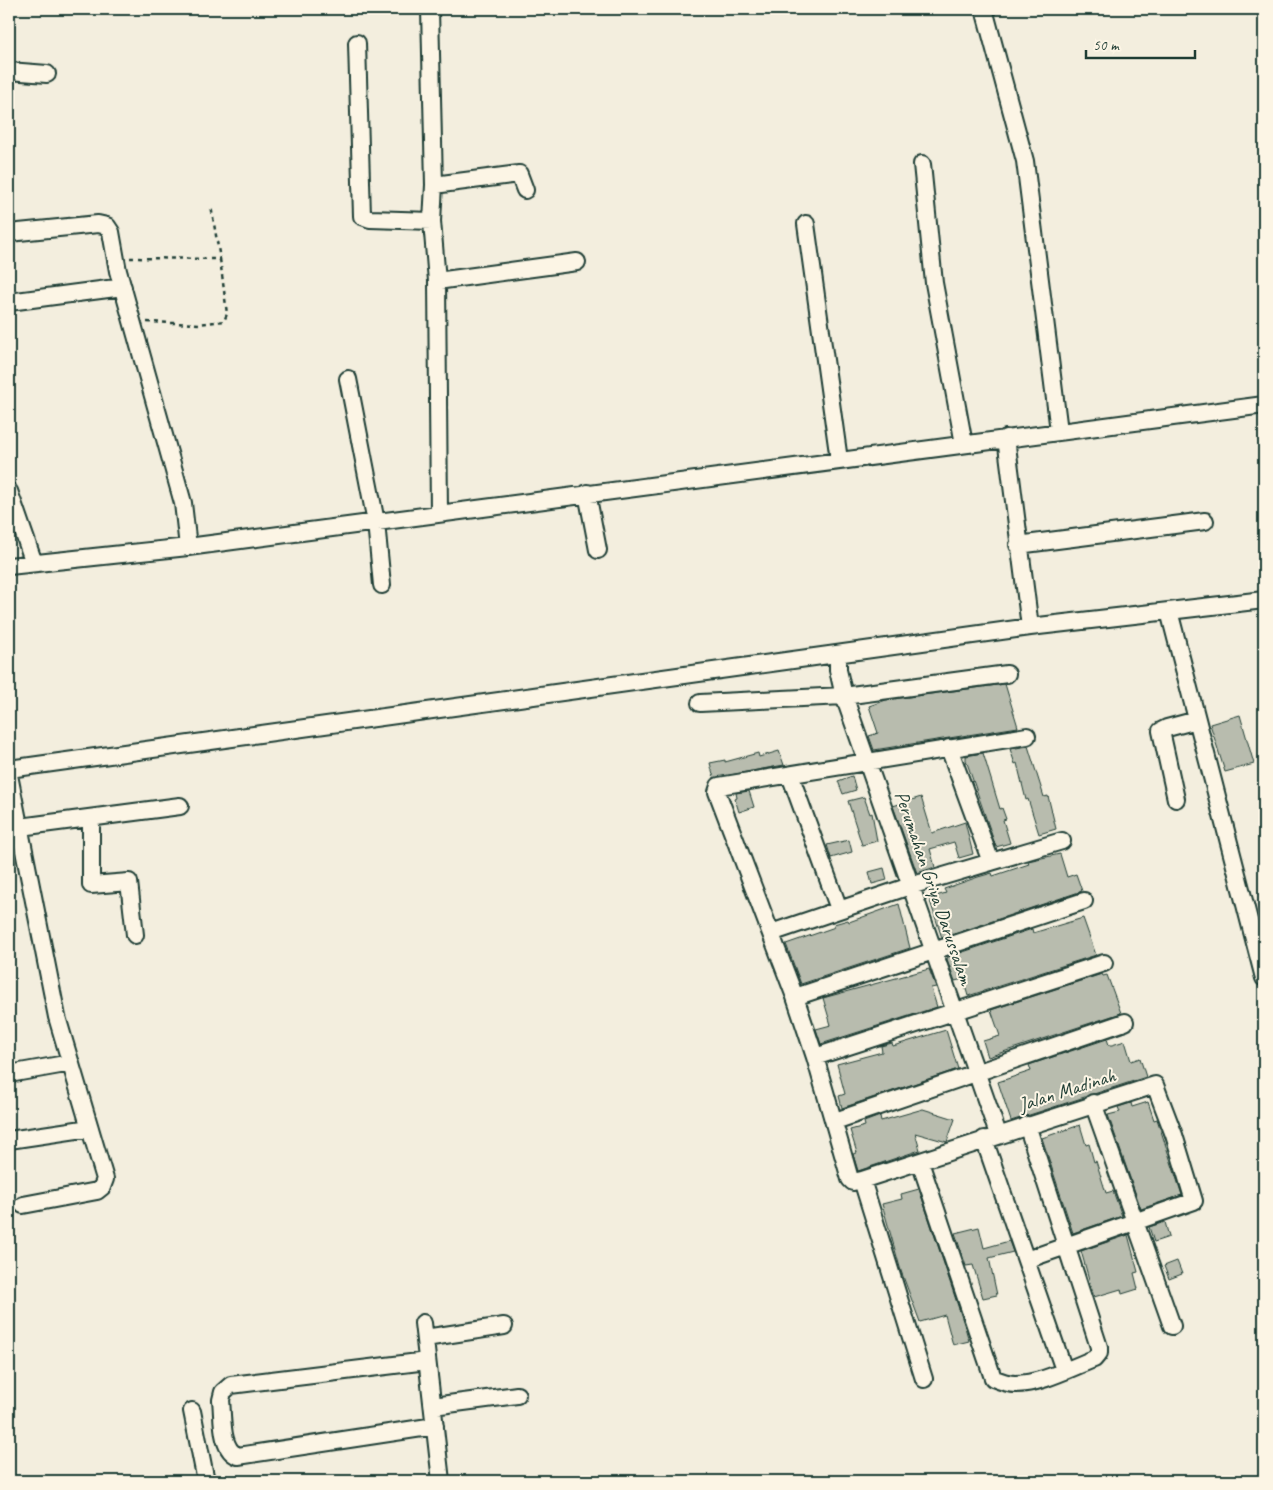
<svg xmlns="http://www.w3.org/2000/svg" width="1273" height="1490" viewBox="0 0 1273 1490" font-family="Caveat,sans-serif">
<rect width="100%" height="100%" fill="#f3eede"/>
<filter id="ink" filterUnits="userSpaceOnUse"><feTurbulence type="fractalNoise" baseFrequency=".02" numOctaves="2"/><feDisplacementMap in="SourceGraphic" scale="10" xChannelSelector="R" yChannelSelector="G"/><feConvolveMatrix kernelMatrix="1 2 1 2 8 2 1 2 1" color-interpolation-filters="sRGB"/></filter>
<g filter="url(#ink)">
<path fill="#b8bcae" stroke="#1f3d34" d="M 1005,684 L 1018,727 L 874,750 L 869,736 L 878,733 L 869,706 L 886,700 Z
M 1240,715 L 1254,764 L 1225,772 L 1210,724 Z
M 1028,746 L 1044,797 L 1048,796 L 1056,829 L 1039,834 L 1028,799 L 1026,800 L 1017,763 L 1015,764 L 1010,749 Z
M 779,751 L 784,765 L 714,778 L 710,763 L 725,760 L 725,762 L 758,753 L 759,757 Z
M 983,753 L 1000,809 L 1002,808 L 1006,819 L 1003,820 L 1010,843 L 996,847 L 966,760 L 966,756 Z
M 852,776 L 856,790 L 843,794 L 838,781 Z
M 749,791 L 754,807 L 739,812 L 735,799 L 737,798 L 736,793 Z
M 864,797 L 870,814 L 872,813 L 877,841 L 862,845 L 848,801 Z
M 921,797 L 932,833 L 965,822 L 973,854 L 959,858 L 954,842 L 930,849 L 935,867 L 917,873 L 893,806 Z
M 849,840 L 852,852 L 831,858 L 827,845 Z
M 1060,854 L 1067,877 L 1076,874 L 1082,891 L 942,938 L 929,898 L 946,893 L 944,889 L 978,877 L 992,873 L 993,876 L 1029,864 L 1028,861 Z
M 884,868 L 887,880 L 872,884 L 869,872 Z
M 899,904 L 910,948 L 801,984 L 786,944 L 835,927 L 834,924 L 848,920 L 849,922 Z
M 1083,918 L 1096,955 L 968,996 L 963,979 L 955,981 L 947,959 L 948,957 L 1032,929 L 1033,933 Z
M 929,969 L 936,987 L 931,988 L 937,1007 L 821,1044 L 816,1029 L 831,1025 L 823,998 Z
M 1102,974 L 1103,976 L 1107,975 L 1121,1013 L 988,1057 L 983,1041 L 1000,1036 L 991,1010 Z
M 946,1030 L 958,1069 L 842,1108 L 839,1096 L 845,1094 L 837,1064 L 882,1052 L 881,1046 L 892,1043 L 893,1046 Z
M 1107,1039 L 1109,1045 L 1112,1045 L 1125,1041 L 1131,1061 L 1140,1058 L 1146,1077 L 1011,1121 L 998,1082 L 1031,1071 L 1029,1065 Z
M 1148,1102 L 1154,1120 L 1157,1119 L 1158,1122 L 1182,1195 L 1141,1209 L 1108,1115 L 1120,1112 L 1118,1107 L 1131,1103 L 1132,1107 Z
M 923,1109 L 955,1119 L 947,1142 L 915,1133 L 920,1150 L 858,1171 L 853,1154 L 857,1153 L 850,1130 L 865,1126 L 864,1122 L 880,1116 L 881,1121 Z
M 1080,1125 L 1086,1145 L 1089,1144 L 1094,1162 L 1096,1161 L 1106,1193 L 1113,1191 L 1122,1216 L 1073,1233 L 1042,1138 Z
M 919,1189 L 965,1327 L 969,1341 L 953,1345 L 945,1315 L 920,1322 L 901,1271 L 882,1204 L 902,1199 L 901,1194 Z
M 1165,1222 L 1169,1237 L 1154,1242 L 1149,1227 Z
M 979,1227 L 984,1248 L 1009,1241 L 1013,1252 L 989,1258 L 997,1295 L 983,1298 L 973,1265 L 966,1266 L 955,1233 Z
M 1128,1235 L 1138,1272 L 1134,1273 L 1138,1289 L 1122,1294 L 1121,1289 L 1094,1297 L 1081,1251 Z
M 1177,1261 L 1182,1274 L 1169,1279 L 1164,1266 Z"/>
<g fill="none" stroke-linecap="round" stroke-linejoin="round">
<g stroke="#1f3d34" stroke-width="20">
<path id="minor" d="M 430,9 L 434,185 L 432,221 L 437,281 L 439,514
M 984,9 L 1025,161 L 1059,431
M 357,43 L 362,216 L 370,219 L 432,221
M 9,71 L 47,74
M 922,164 L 934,283 L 964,444
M 434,185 L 519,174 L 525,190
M 806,224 L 839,460
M 9,233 L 98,224 L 107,226 L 111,232 L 118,271 L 183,503 L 188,547
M 437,281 L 577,262
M 9,302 L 123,287
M 348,379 L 376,522 L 382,585
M 1006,438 L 1030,627
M 9,491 L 34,563
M 587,493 L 598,550
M 1018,545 L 1205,521
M 9,566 L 188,547 L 1264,405
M 1169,611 L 1264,978
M 838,655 L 838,670 L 844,696 L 998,1134
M 700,703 L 844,696 L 1007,674
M 949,748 L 991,862
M 9,769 L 1030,627 L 1264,600
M 9,775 L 57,1017 L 105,1179 L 102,1187 L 97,1191 L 23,1205
M 790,775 L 839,909
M 1176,799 L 1161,731 L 1167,728 L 1197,720
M 91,818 L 91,885 L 129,882 L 135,935
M 20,827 L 180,806
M 771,933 L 910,886 L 1062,841
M 795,997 L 717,792 L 719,786 L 1027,736
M 815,1057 L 795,997 L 1084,901
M 9,1074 L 71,1063
M 1093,1103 L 1172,1326
M 835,1121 L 1125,1022
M 984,1139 L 1064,1370
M 9,1140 L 90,1128
M 920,1162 L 993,1378 C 1000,1381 1007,1384 1015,1384 C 1041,1384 1070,1368 1094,1359 L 1099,1353 L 1099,1347 L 1027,1125
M 862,1180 L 853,1182 L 850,1179 L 815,1057 L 1104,963
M 423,1323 L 441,1481
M 425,1338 L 504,1326
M 427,1361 L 231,1385 L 223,1392 L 221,1400 C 223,1416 220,1450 238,1456 L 435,1426
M 924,1379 L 862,1180 L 1155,1085 L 1174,1135 L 1194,1201 L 1026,1260
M 433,1406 L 517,1395
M 192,1411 L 206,1481"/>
</g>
<path stroke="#1f3d34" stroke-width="2.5" stroke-dasharray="4 4" stroke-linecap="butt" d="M 130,258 L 220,259 L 211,206
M 147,322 L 199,324 L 224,321 L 227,314 L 220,259"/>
<use href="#minor" stroke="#fcf5e5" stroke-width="16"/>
</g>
</g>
<g text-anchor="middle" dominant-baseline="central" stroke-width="4" stroke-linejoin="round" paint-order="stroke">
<g font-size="20" fill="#1f3d34" stroke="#fcf5e5">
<text transform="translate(934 888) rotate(71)">Perumahan Griya Darussalam</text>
<text transform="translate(1067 1090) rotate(-18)">Jalan Madinah</text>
</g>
</g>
<rect width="1273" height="1490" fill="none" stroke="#fcf5e5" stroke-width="30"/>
<rect x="15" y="15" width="1243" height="1460" fill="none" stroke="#1f3d34" stroke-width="2" filter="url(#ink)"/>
<path d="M1086 50v8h109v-8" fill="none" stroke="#1f3d34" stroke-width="2.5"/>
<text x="1093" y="50" font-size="15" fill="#1f3d34" stroke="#fcf5e5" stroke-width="4" paint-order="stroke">50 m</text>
</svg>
